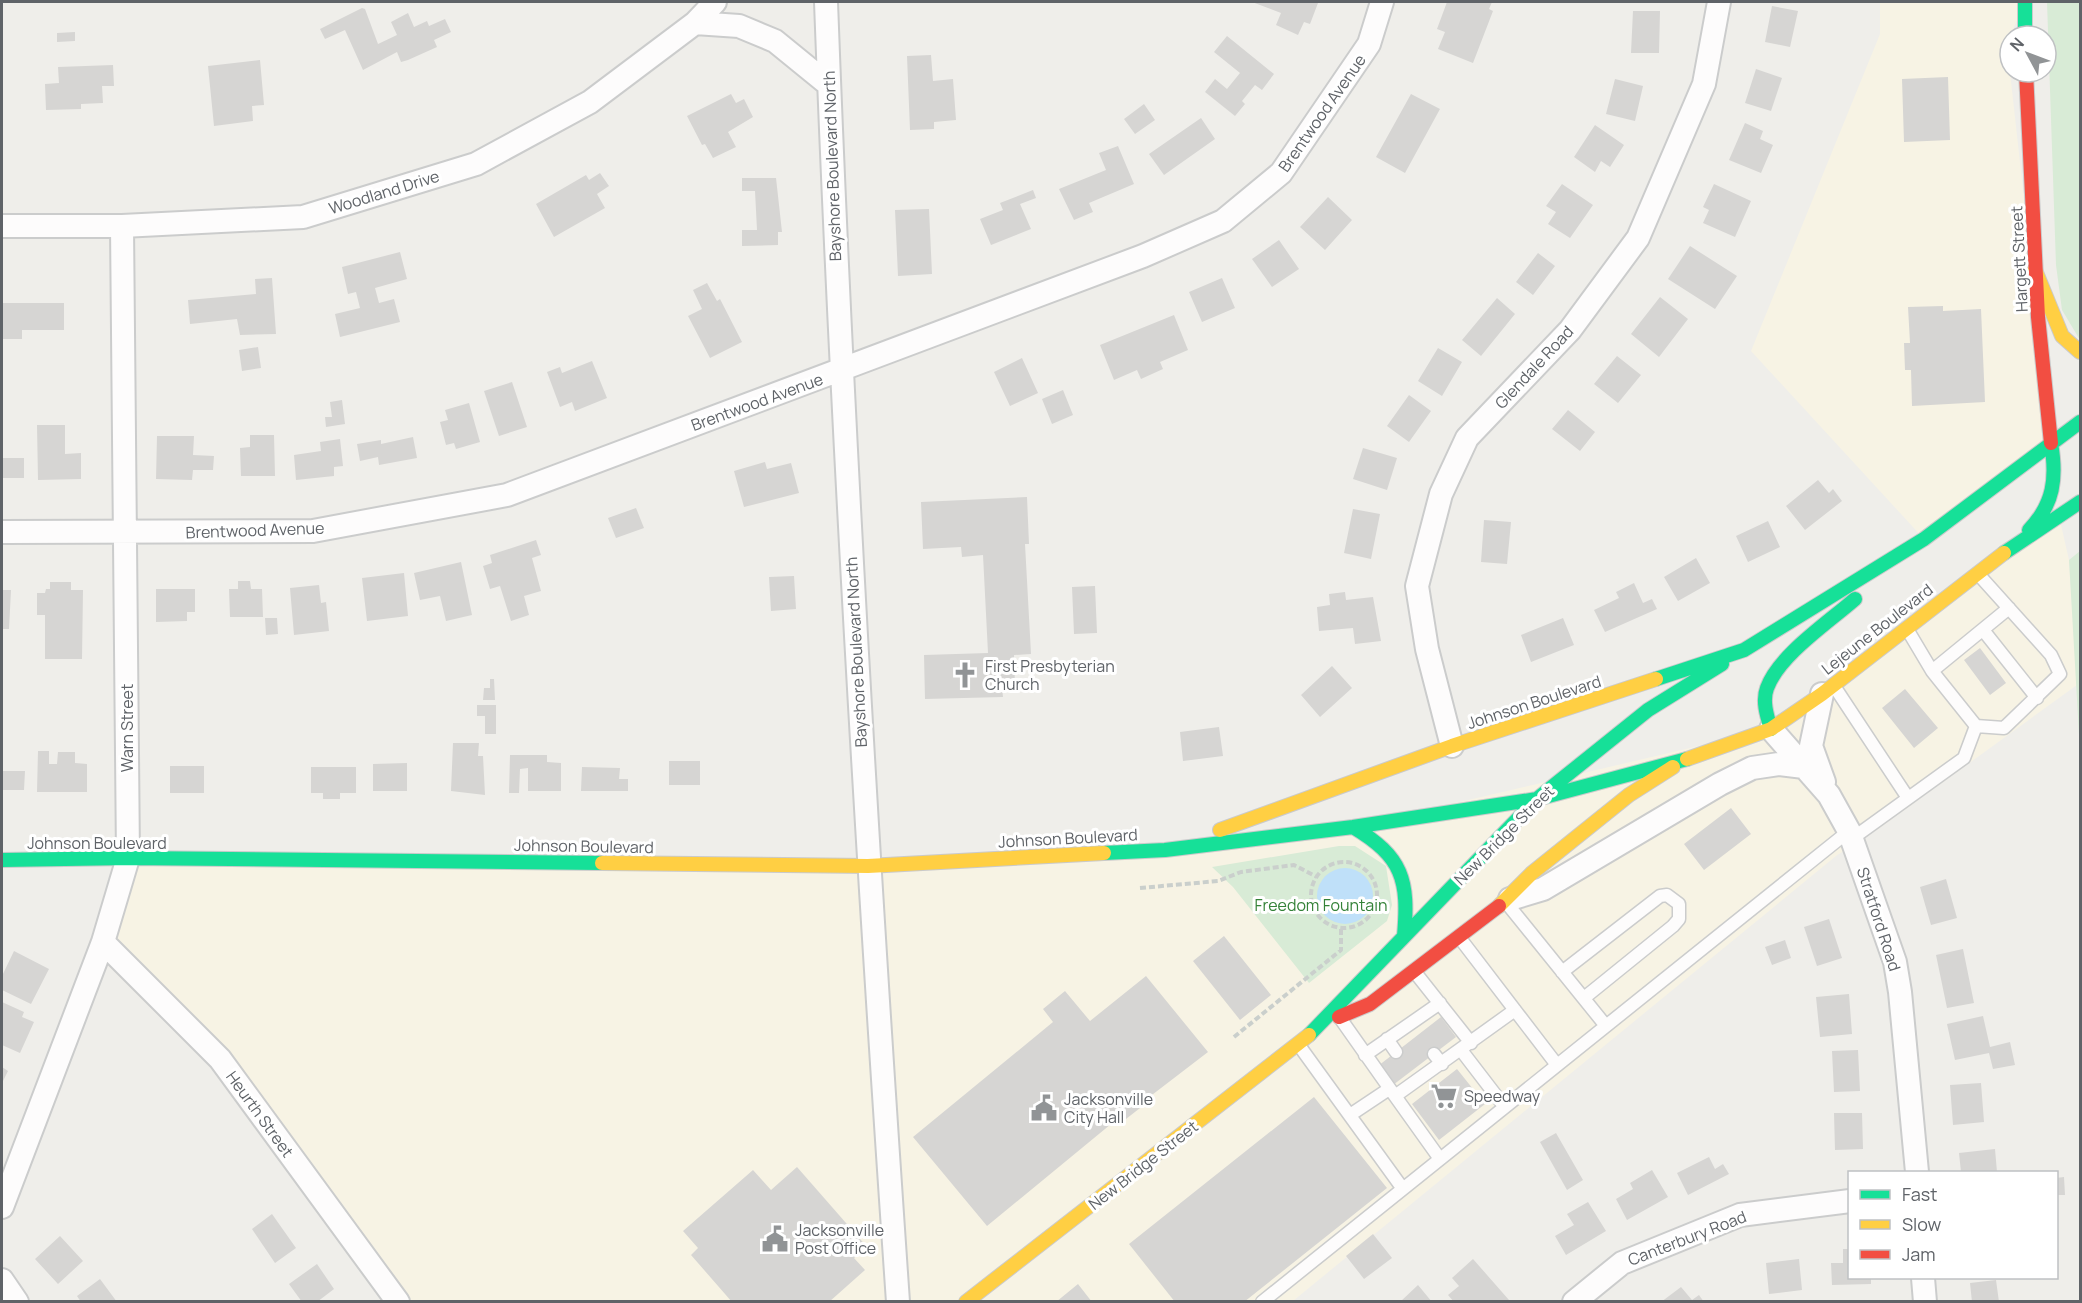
<svg xmlns="http://www.w3.org/2000/svg" width="2082" height="1303" viewBox="0 0 2082 1303" font-family="Manrope,sans-serif">
<rect width="100%" height="100%" fill="#efeeea"/>
<path fill="#f7f3e4" d="M 1880,2 L 2025,2 L 2010,36 L 2010,72 L 2051,443 L 1924,539 L 1751,351 L 1880,34 Z
M 2059,516 L 2069,560 L 2077,685 L 1881,827 L 1836,856 L 1293,1301 L 398,1301 L 220,1059 L 104,942 L 128,858 L 868,866 L 1353,827 L 1771,729 Z"/>
<path fill="#d8ebd6" d="M 2047,2 L 2080,2 L 2080,340 L 2062,310 L 2056,265 Z
M 2080,551 L 2080,752 L 2069,560 Z
M 1339,846 L 1355,846 L 1386,866 L 1392,905 L 1387,921 L 1309,983 L 1233,887 L 1212,867 Z"/>
<path fill="#bfe0f9" d="M1317 896a28 28 0 1 1 56 0a28 28 0 1 1-56 0Z"/>
<path fill="#d6d5d3" d="M 1252,2 L 1315,2 L 1318,3 L 1310,24 L 1304,22 L 1298,35 L 1276,25 L 1281,13 Z
M 1447,2 L 1492,2 L 1489,9 L 1493,11 L 1473,63 L 1438,49 L 1445,32 L 1437,29 Z
M 1772,6 L 1798,11 L 1790,47 L 1765,42 Z
M 362,8 L 365,9 L 378,44 L 397,35 L 391,22 L 408,13 L 414,27 L 427,21 L 429,26 L 445,19 L 451,32 L 434,40 L 437,47 L 408,60 L 401,62 L 397,52 L 363,70 L 345,30 L 325,39 L 320,29 Z
M 1633,11 L 1660,11 L 1659,53 L 1631,53 Z
M 75,32 L 75,41 L 57,42 L 57,33 Z
M 1227,36 L 1274,74 L 1262,90 L 1255,85 L 1242,101 L 1245,104 L 1235,116 L 1205,92 L 1215,79 L 1227,89 L 1240,73 L 1214,52 Z
M 931,55 L 933,81 L 953,79 L 956,120 L 934,122 L 934,129 L 910,130 L 907,56 Z
M 260,60 L 264,105 L 252,106 L 253,121 L 214,126 L 208,66 Z
M 113,65 L 114,86 L 102,86 L 103,103 L 81,104 L 81,109 L 46,110 L 45,84 L 59,83 L 58,67 Z
M 1756,69 L 1782,78 L 1771,111 L 1745,103 Z
M 1948,77 L 1950,140 L 1904,142 L 1902,79 Z
M 1615,79 L 1643,86 L 1635,121 L 1606,114 Z
M 731,94 L 736,103 L 744,99 L 753,117 L 728,132 L 736,147 L 713,158 L 705,144 L 702,145 L 687,116 Z
M 1411,94 L 1440,109 L 1405,173 L 1376,157 Z
M 1144,104 L 1155,120 L 1135,134 L 1124,119 Z
M 1201,118 L 1215,139 L 1164,175 L 1149,154 Z
M 1745,123 L 1763,131 L 1760,139 L 1773,145 L 1761,173 L 1729,160 Z
M 1595,125 L 1624,145 L 1610,167 L 1601,161 L 1595,172 L 1574,157 Z
M 1118,146 L 1134,184 L 1089,203 L 1093,212 L 1074,220 L 1059,189 L 1106,170 L 1099,153 Z
M 600,173 L 609,186 L 597,194 L 605,208 L 554,237 L 536,204 L 586,175 L 589,180 Z
M 742,178 L 776,178 L 782,232 L 778,232 L 778,245 L 742,246 L 742,230 L 757,230 L 755,191 L 742,191 Z
M 1562,184 L 1593,205 L 1570,238 L 1548,224 L 1556,212 L 1546,206 Z
M 1714,184 L 1751,201 L 1735,237 L 1703,223 L 1709,210 L 1703,207 Z
M 1033,190 L 1036,198 L 1020,204 L 1031,229 L 991,245 L 980,219 L 1003,210 L 1000,203 Z
M 1328,197 L 1352,220 L 1325,250 L 1300,227 Z
M 929,209 L 932,274 L 898,276 L 895,210 Z
M 1279,240 L 1299,269 L 1272,287 L 1252,259 Z
M 1690,246 L 1737,276 L 1715,309 L 1668,279 Z
M 400,252 L 407,279 L 375,288 L 379,303 L 394,299 L 400,322 L 340,337 L 335,314 L 360,308 L 356,292 L 348,294 L 342,267 Z
M 1538,253 L 1555,266 L 1533,295 L 1516,282 Z
M 272,278 L 276,334 L 240,335 L 237,319 L 190,324 L 188,300 L 256,294 L 255,279 Z
M 1222,278 L 1235,308 L 1202,322 L 1189,292 Z
M 707,283 L 717,301 L 720,299 L 742,342 L 710,358 L 688,316 L 702,309 L 693,290 Z
M 1660,297 L 1688,319 L 1659,357 L 1631,334 Z
M 1497,298 L 1515,314 L 1481,356 L 1462,340 Z
M 2,303 L 64,303 L 64,330 L 22,330 L 22,339 L 2,339 Z
M 1943,306 L 1943,311 L 1981,309 L 1985,402 L 1912,406 L 1911,370 L 1905,370 L 1904,343 L 1910,343 L 1908,307 Z
M 1174,315 L 1188,350 L 1160,362 L 1163,369 L 1141,379 L 1137,370 L 1114,380 L 1100,345 Z
M 258,347 L 261,368 L 242,371 L 239,350 Z
M 1438,348 L 1462,362 L 1442,396 L 1418,381 Z
M 1617,356 L 1641,375 L 1618,403 L 1594,384 Z
M 1022,358 L 1038,393 L 1010,406 L 994,372 Z
M 592,361 L 607,398 L 575,411 L 572,402 L 560,407 L 547,372 L 560,367 L 562,373 Z
M 512,382 L 527,427 L 499,436 L 484,391 Z
M 1063,390 L 1073,415 L 1052,424 L 1042,399 Z
M 1409,395 L 1431,411 L 1409,442 L 1387,426 Z
M 342,400 L 345,424 L 326,427 L 325,417 L 332,417 L 330,402 Z
M 469,403 L 480,442 L 456,449 L 454,443 L 446,445 L 440,422 L 448,420 L 445,410 Z
M 1568,410 L 1595,432 L 1580,451 L 1552,429 Z
M 37,425 L 65,425 L 65,454 L 81,453 L 81,479 L 38,480 Z
M 250,435 L 274,435 L 275,476 L 241,476 L 240,448 L 250,447 Z
M 157,436 L 194,436 L 193,455 L 214,456 L 213,470 L 193,470 L 192,480 L 156,479 Z
M 413,437 L 417,458 L 379,465 L 378,457 L 360,461 L 357,444 L 381,440 L 381,444 Z
M 340,439 L 343,466 L 334,467 L 334,476 L 296,480 L 294,455 L 321,451 L 320,442 Z
M 1363,448 L 1397,458 L 1387,490 L 1353,479 Z
M 2,458 L 24,458 L 24,478 L 2,478 Z
M 765,462 L 767,469 L 791,463 L 799,493 L 744,507 L 734,471 Z
M 1818,480 L 1829,493 L 1833,489 L 1842,501 L 1805,530 L 1786,506 Z
M 1027,497 L 1029,544 L 1025,544 L 1031,654 L 1014,655 L 1015,687 L 1002,687 L 1003,697 L 925,699 L 924,655 L 988,653 L 983,555 L 962,557 L 961,547 L 923,549 L 921,502 Z
M 636,508 L 644,528 L 616,538 L 608,518 Z
M 1353,509 L 1380,514 L 1371,559 L 1344,553 Z
M 1484,520 L 1511,522 L 1507,564 L 1481,562 Z
M 1768,521 L 1780,547 L 1748,562 L 1736,536 Z
M 536,540 L 541,555 L 532,558 L 541,591 L 524,596 L 529,615 L 511,621 L 500,586 L 490,589 L 483,566 L 492,563 L 490,555 Z
M 1696,558 L 1710,583 L 1678,601 L 1664,577 Z
M 461,562 L 472,615 L 446,621 L 440,596 L 420,600 L 414,573 Z
M 404,573 L 408,616 L 367,621 L 362,578 Z
M 794,576 L 796,609 L 771,611 L 769,577 Z
M 238,581 L 250,581 L 251,589 L 262,589 L 263,617 L 230,617 L 229,589 L 238,589 Z
M 50,582 L 71,582 L 71,590 L 83,590 L 82,659 L 45,659 L 45,615 L 37,615 L 37,593 L 45,593 L 46,589 L 50,589 Z
M 1634,583 L 1643,603 L 1652,599 L 1657,609 L 1605,632 L 1594,610 L 1619,598 L 1616,592 Z
M 319,585 L 321,603 L 326,602 L 329,631 L 294,635 L 290,588 Z
M 1095,586 L 1097,633 L 1074,634 L 1072,587 Z
M 156,589 L 195,589 L 195,612 L 187,612 L 187,621 L 156,622 Z
M 2,590 L 11,590 L 9,629 L 2,629 Z
M 1345,592 L 1346,600 L 1373,597 L 1381,641 L 1355,644 L 1353,628 L 1319,631 L 1317,607 L 1330,605 L 1329,594 Z
M 265,618 L 277,618 L 278,634 L 266,635 Z
M 1563,618 L 1574,645 L 1531,662 L 1521,635 Z
M 1980,648 L 2006,683 L 1990,695 L 1964,660 Z
M 1332,666 L 1352,688 L 1320,717 L 1301,695 Z
M 490,679 L 494,679 L 495,700 L 483,700 L 484,688 L 490,688 Z
M 1905,689 L 1938,728 L 1914,748 L 1882,708 Z
M 477,705 L 496,705 L 496,734 L 485,734 L 485,716 L 477,716 Z
M 1219,727 L 1223,756 L 1183,761 L 1180,732 Z
M 453,743 L 479,743 L 478,756 L 483,756 L 485,795 L 451,791 Z
M 38,751 L 49,751 L 49,764 L 57,764 L 58,752 L 75,752 L 75,763 L 87,764 L 87,792 L 37,792 Z
M 510,755 L 547,755 L 547,762 L 561,763 L 561,791 L 528,791 L 528,768 L 520,769 L 519,793 L 509,793 Z
M 669,761 L 700,761 L 700,785 L 669,785 Z
M 407,763 L 407,791 L 373,791 L 373,764 Z
M 170,766 L 204,766 L 204,793 L 170,793 Z
M 311,767 L 356,767 L 356,793 L 340,793 L 340,799 L 323,799 L 323,793 L 311,793 Z
M 582,767 L 620,768 L 619,779 L 628,779 L 628,791 L 581,791 Z
M 2,771 L 25,771 L 24,790 L 2,790 Z
M 1731,808 L 1751,834 L 1704,870 L 1684,844 Z
M 1946,879 L 1957,918 L 1931,925 L 1920,887 Z
M 1829,919 L 1842,958 L 1817,966 L 1804,927 Z
M 1224,936 L 1271,995 L 1240,1020 L 1193,961 Z
M 1785,940 L 1791,958 L 1772,965 L 1765,947 Z
M 1963,949 L 1974,1003 L 1947,1008 L 1936,955 Z
M 14,951 L 49,969 L 31,1004 L 2,990 L 2,976 Z
M 1146,976 L 1208,1052 L 1148,1098 L 1149,1101 L 1126,1119 L 1122,1115 L 987,1226 L 913,1137 L 1053,1022 L 1043,1009 L 1065,991 L 1090,1021 Z
M 1849,994 L 1852,1034 L 1820,1037 L 1816,997 Z
M 2,1002 L 24,1012 L 22,1017 L 34,1022 L 20,1053 L 2,1045 Z
M 1983,1016 L 1990,1047 L 2010,1042 L 2015,1065 L 1993,1069 L 1989,1053 L 1955,1060 L 1947,1024 Z
M 1441,1017 L 1456,1037 L 1393,1085 L 1378,1066 Z
M 1858,1050 L 1860,1091 L 1834,1092 L 1832,1051 Z
M 2,1067 L 8,1071 L 2,1083 Z
M 1457,1069 L 1485,1104 L 1439,1140 L 1412,1104 Z
M 1981,1083 L 1984,1122 L 1953,1125 L 1950,1085 Z
M 1314,1097 L 1387,1188 L 1244,1302 L 1175,1302 L 1129,1244 Z
M 1834,1113 L 1862,1113 L 1863,1149 L 1835,1150 Z
M 1556,1133 L 1583,1180 L 1567,1190 L 1540,1142 Z
M 1995,1149 L 1997,1172 L 1961,1172 L 1959,1153 Z
M 1709,1157 L 1715,1169 L 1723,1164 L 1729,1174 L 1688,1195 L 1677,1173 Z
M 797,1167 L 867,1247 L 854,1258 L 865,1270 L 829,1302 L 732,1302 L 691,1255 L 698,1248 L 683,1231 L 753,1170 L 771,1190 Z
M 1652,1170 L 1668,1197 L 1627,1220 L 1616,1199 L 1633,1189 L 1630,1183 Z
M 2064,1177 L 2065,1195 L 2056,1195 L 2056,1178 Z
M 1588,1202 L 1606,1231 L 1566,1255 L 1555,1236 L 1574,1225 L 1567,1214 Z
M 272,1214 L 296,1248 L 275,1263 L 252,1229 Z
M 1373,1234 L 1392,1258 L 1364,1279 L 1346,1256 Z
M 60,1236 L 83,1261 L 58,1284 L 35,1259 Z
M 1843,1249 L 1850,1249 L 1850,1278 L 1871,1278 L 1871,1284 L 1832,1285 L 1831,1263 L 1843,1263 Z
M 1473,1259 L 1509,1300 L 1507,1302 L 1454,1302 L 1448,1295 L 1459,1286 L 1452,1278 Z
M 1799,1259 L 1802,1290 L 1769,1294 L 1766,1263 Z
M 317,1264 L 334,1289 L 317,1302 L 302,1302 L 289,1284 Z
M 100,1279 L 117,1302 L 81,1302 L 77,1296 Z
M 1996,1280 L 1999,1302 L 1972,1302 L 1970,1283 Z
M 1078,1284 L 1092,1302 L 1056,1302 Z
M 1418,1285 L 1432,1302 L 1400,1302 Z
M 1681,1287 L 1692,1300 L 1699,1295 L 1704,1302 L 1661,1302 Z"/>
<g fill="none" stroke-linecap="round" stroke-linejoin="round">
<g stroke="#cbcccc" stroke-width="15">
<path id="lane" d="M 1907,629 L 1932,671 L 1976,726 L 2004,728 L 2060,674 L 2051,655 L 1979,575
M 1983,630 L 2037,698
M 1932,671 L 2009,608
M 1834,686 L 1908,798
M 1853,838 L 1964,758 L 1976,726
M 1505,901 L 1606,1026
M 1459,937 L 1557,1065
M 1414,971 L 1471,1043
M 1562,972 L 1660,896 L 1667,895 L 1679,904 L 1679,919 L 1673,926 L 1584,998
M 1340,1018 L 1395,1096 L 1515,1010
M 1387,1039 L 1396,1052
M 1298,1044 L 1403,1189
M 1461,1050 L 1504,1106
M 1434,1054 L 1442,1064
M 1365,1055 L 1440,1003
M 1395,1096 L 1440,1159
M 1350,1115 L 1389,1089
M 1262,1302 L 1849,831"/>
</g>
<g stroke="#cbcccc" stroke-width="26">
<path id="street" d="M 826,2 C 842,435 868,868 898,1302
M 695,23 L 739,26 L 775,41 L 829,85
M 2,226 L 122,226 L 303,217 L 476,164 L 590,102 L 695,23 L 715,2
M 2,532 L 313,531 L 507,495 L 1143,256 L 1223,221 L 1281,173 L 1369,44 L 1382,2
M 1822,694 L 1811,746 L 1824,782
M 1771,729 L 1829,795 L 1849,831 L 1895,962 L 1900,992 L 1917,1172
M 1452,746 L 1427,649 L 1417,586 L 1441,494 L 1467,438 L 1570,330 L 1638,238 L 1704,84 L 1719,2
M 1510,899 L 1543,889 L 1720,784 L 1752,768 L 1779,764 L 1804,767
M 103,942 L 220,1059 L 398,1302
M 2,1207 L 103,942 L 128,858 L 122,226
M 1923,1278 L 1925,1302
M 2,1280 L 17,1302
M 1574,1302 L 1622,1263 L 1740,1215 L 1850,1201"/>
</g>
<g stroke="#cacacb" stroke-width="16">
<path id="fast" d="M 2025,2 L 2025,36
M 2029,530 C 2054,504 2057,478 2051,443
M 2004,553 L 2080,502
M 1656,679 L 1744,650 L 1924,539 L 2080,422
M 1771,729 C 1767,716 1762,701 1767,688 C 1779,655 1829,622 1855,599
M 1353,827 C 1403,857 1409,880 1404,936
M 1104,853 L 1165,850 L 1353,827 L 1537,799 L 1687,759
M 2,860 L 128,858 L 602,863
M 1309,1035 L 1537,799 L 1648,710 L 1722,664"/>
</g>
<g stroke="#cacacb" stroke-width="16">
<path id="slow" d="M 2035,270 L 2062,336 L 2080,352
M 1687,759 L 1771,729 L 1822,694 L 2004,553
M 1220,830 L 1452,746 L 1656,679
M 602,863 L 868,866 L 1104,853
M 1499,906 L 1532,873 L 1629,795 L 1673,767
M 966,1302 L 1309,1035"/>
</g>
<g stroke="#cacacb" stroke-width="16">
<path id="jam" d="M 2026,72 L 2038,317 L 2051,443
M 1339,1017 L 1370,1004 L 1499,906"/>
</g>
<path stroke="#cacfcc" stroke-width="4" stroke-dasharray="6 3" stroke-linecap="butt" d="M1311 895a33 33 0 1 1 66 0a33 33 0 1 1-66 0Z
M 1140,888 L 1218,881 L 1241,872 L 1294,865 L 1317,877
M 1234,1037 L 1341,950 L 1341,928"/>
<use href="#lane" stroke="#fdfcfc" stroke-width="12"/>
<use href="#street" stroke="#fdfcfc" stroke-width="22"/>
<use href="#fast" stroke="#16e098" stroke-width="14"/>
<use href="#slow" stroke="#ffcf43" stroke-width="14"/>
<use href="#jam" stroke="#f24e42" stroke-width="14"/>
</g>
<defs>
<g id="church-bare" transform="scale(2.07)"><path d="M-1.2-6h2.4v3.5h3.3v2.4h-3.3V6h-2.4V-.1h-3.3v-2.4h3.3Z" fill="#919496" stroke="#fff" stroke-width="2.5" paint-order="stroke"/></g>
<g id="supermarket-bare" transform="scale(2.07)"><path d="M-6-5.5h2.5l.6 2H6L4.5 2H-2.5L-4.4-4H-6ZM-1.5 3.2a1.3 1.3 0 1 0 .1 0ZM3 3.2a1.3 1.3 0 1 0 .1 0Z" fill="#919496" stroke="#fff" stroke-width="2.5" paint-order="stroke"/></g>
<g id="civic-bare" transform="scale(2.07)"><path d="M-.6-6.5H3V-4.5H.6V-3L4-1V1h2V6H-6V1h2V-1L-.6-3ZM-1.2 2.5V6h2.4V2.5Z" fill="#919496" stroke="#fff" stroke-width="2.5" paint-order="stroke"/></g>
</defs>
<g fill-rule="evenodd">
<use href="#church-bare" x="965" y="675"/>
<use href="#supermarket-bare" x="1444" y="1096"/>
<use href="#civic-bare" x="1044" y="1108"/>
<use href="#civic-bare" x="775" y="1239"/>
</g>
<g text-anchor="middle" dominant-baseline="central" stroke-width="6" stroke-linejoin="round" paint-order="stroke">
<g font-size="16" fill="#5f6368" stroke="#fff">
<text transform="translate(1322 113) rotate(-55)">Brentwood Avenue</text>
<text transform="translate(832 166) rotate(-92)">Bayshore Boulevard North</text>
<text transform="translate(384 192) rotate(-17)">Woodland Drive</text>
<text transform="translate(2019 259) rotate(-93)">Hargett Street</text>
<text transform="translate(1534 367) rotate(-47)">Glendale Road</text>
<text transform="translate(757 402) rotate(-20)">Brentwood Avenue</text>
<text transform="translate(255 530) rotate(-2)">Brentwood Avenue</text>
<text transform="translate(1877 629) rotate(-38)">Lejeune Boulevard</text>
<text transform="translate(856 652) rotate(-93)">Bayshore Boulevard North</text>
<text transform="translate(1534 702) rotate(-18)">Johnson Boulevard</text>
<text transform="translate(127 728) rotate(-90)">Warn Street</text>
<text transform="translate(1504 835) rotate(-45)">New Bridge Street</text>
<text transform="translate(1068 838) rotate(-3)">Johnson Boulevard</text>
<text x="97" y="843">Johnson Boulevard</text>
<text transform="translate(584 846) rotate(1)">Johnson Boulevard</text>
<text transform="translate(1879 919) rotate(72)">Stratford Road</text>
<text transform="translate(260 1114) rotate(54)">Heurth Street</text>
<text transform="translate(1143 1165) rotate(-38)">New Bridge Street</text>
<text transform="translate(1687 1238) rotate(-21)">Canterbury Road</text>
</g>
<g font-size="16" fill="#5f6368" stroke="#fff" text-anchor="start">
<text x="985" y="666">First Presbyterian<tspan x="985" dy="18">Church</tspan></text>
<text x="1464" y="1096">Speedway</text>
<text x="1064" y="1099">Jacksonville<tspan x="1064" dy="18">City Hall</tspan></text>
<text x="795" y="1230">Jacksonville<tspan x="795" dy="18">Post Office</tspan></text>
</g>
<g font-size="16" fill="#348238" stroke="#fff">
<text x="1321" y="905">Freedom Fountain</text>
</g>
</g>
<rect width="2082" height="1303" fill="none" stroke="#5f6368" stroke-width="6"/>
<rect x="1848" y="1171" width="210" height="108" fill="#ffffff" stroke="#bfc1c3" stroke-width="1.5"/>
<rect x="1860" y="1190" width="30" height="9" fill="#16e098" stroke="#bfc1c3" stroke-width="1.5"/>
<text x="1902" y="1201" font-size="18" fill="#5f6368">Fast</text>
<rect x="1860" y="1220" width="30" height="9" fill="#ffcf43" stroke="#bfc1c3" stroke-width="1.5"/>
<text x="1902" y="1231" font-size="18" fill="#5f6368">Slow</text>
<rect x="1860" y="1250" width="30" height="9" fill="#f24e42" stroke="#bfc1c3" stroke-width="1.5"/>
<text x="1902" y="1261" font-size="18" fill="#5f6368">Jam</text>
<g transform="translate(2028 54) rotate(311)"><circle r="28" fill="#ffffff" stroke="#bfc1c3" stroke-width="1.5"/>
<path d="M0-4.5L10 22L0 15L-10 22Z" fill="#919496"/>
<text y="-9" font-size="16" font-weight="bold" text-anchor="middle" fill="#5f6368">N</text>
</g>
</svg>
